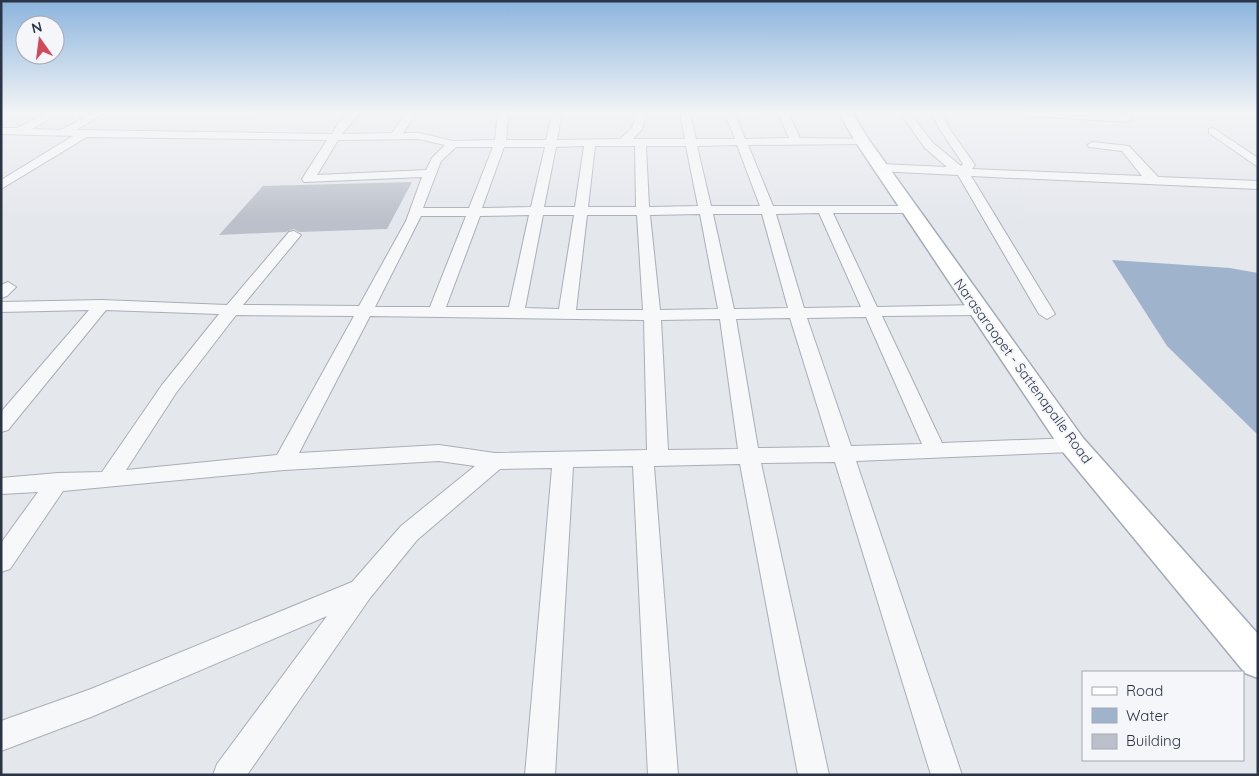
<svg xmlns="http://www.w3.org/2000/svg" width="1259" height="776" viewBox="0 0 1259 776" font-family="Quicksand,sans-serif">
<rect width="100%" height="100%" fill="#e4e7ec"/>
<path fill="#9fb4cc" d="M 1112,260 L 1230,268 L 1258,273 L 1258,435 L 1167,346 Z"/>
<path fill="#bbc0ca" d="M 412,182 L 387,229 L 299,232 L 294,229 L 286,232 L 219,235 L 263,186 Z"/>
<g fill="none" stroke-linecap="round" stroke-linejoin="round">
<g stroke="#a9aeb7" stroke-width="2">
<path id="minor" d="M 46,113 L 58,113 L 32,129 L 61,130 L 93,113 L 105,113 L 76,130 L 332,134 L 339,122 L 350,113 L 360,113 L 342,134 L 392,133 L 406,113 L 416,113 L 403,133 L 419,133 L 453,141 L 495,140 L 498,113 L 508,113 L 506,140 L 546,140 L 551,118 L 547,113 L 557,113 L 561,118 L 557,140 L 620,139 L 632,128 L 637,113 L 647,113 L 642,129 L 633,139 L 685,139 L 680,113 L 690,113 L 696,139 L 735,139 L 725,113 L 735,113 L 745,139 L 789,138 L 778,113 L 788,113 L 800,138 L 866,139 L 867,141 L 862,144 L 748,145 L 773,206 L 914,206 L 916,209 L 909,213 L 833,213 L 877,307 L 979,305 L 987,310 L 979,315 L 882,316 L 942,443 L 1073,438 L 1080,440 L 1083,445 L 1080,450 L 1073,452 L 856,461 L 962,775 L 931,775 L 835,462 L 761,463 L 829,775 L 798,775 L 740,464 L 654,466 L 678,775 L 648,775 L 633,466 L 573,467 L 555,775 L 525,775 L 552,468 L 500,469 L 417,540 L 370,598 L 247,775 L 213,775 L 217,764 L 327,616 L 91,717 L 1,751 L 1,721 L 91,689 L 352,582 L 401,526 L 475,466 L 439,461 L 284,470 L 63,491 L 10,569 L 1,572 L 1,543 L 38,492 L 1,494 L 1,478 L 58,473 L 102,472 L 162,385 L 219,314 L 106,310 L 8,430 L 1,432 L 1,412 L 89,310 L 1,312 L 1,302 L 102,300 L 227,305 L 289,232 L 294,231 L 301,235 L 243,305 L 359,306 L 406,221 L 422,177 L 304,182 L 302,179 L 327,140 L 87,137 L 1,189 L 1,180 L 73,136 L 1,134 L 1,128 L 17,128 ZM 419,139 L 445,145 L 432,158 L 426,170 L 317,175 L 338,140 ZM 737,145 L 760,206 L 711,206 L 697,146 ZM 584,146 L 575,207 L 544,207 L 556,147 ZM 595,146 L 635,146 L 636,207 L 588,207 ZM 646,146 L 686,146 L 698,206 L 649,207 ZM 456,147 L 493,147 L 469,208 L 423,208 L 441,161 ZM 504,147 L 545,147 L 531,207 L 482,208 ZM 819,213 L 861,307 L 804,308 L 776,214 ZM 700,214 L 718,309 L 660,310 L 650,215 ZM 713,214 L 762,214 L 788,308 L 734,309 ZM 529,215 L 509,307 L 446,307 L 480,216 ZM 543,215 L 574,215 L 559,309 L 525,308 ZM 587,215 L 637,215 L 643,310 L 576,310 ZM 421,216 L 466,216 L 430,307 L 375,307 ZM 236,315 L 354,316 L 277,455 L 126,470 L 176,393 ZM 370,316 L 644,320 L 647,450 L 495,453 L 439,445 L 299,453 ZM 866,317 L 922,444 L 851,446 L 807,318 ZM 790,318 L 830,447 L 758,448 L 736,319 ZM 720,319 L 738,449 L 668,450 L 661,320 Z
M 900,113 L 910,113 L 933,143 L 961,166 L 963,164 L 939,128 L 932,113 L 942,113 L 949,128 L 975,165 L 972,169 L 1142,176 L 1122,151 L 1089,147 L 1087,145 L 1093,142 L 1129,146 L 1158,177 L 1258,181 L 1258,189 L 971,176 L 1055,314 L 1047,319 L 1039,314 L 958,175 L 877,171 L 875,168 L 881,164 L 947,167 L 925,148 Z
M 1026,113 L 1072,113 L 1127,116 L 1132,119 L 1127,122 L 1031,116 Z
M 1213,128 L 1258,158 L 1258,167 L 1209,133 L 1209,129 Z
M 8,282 L 16,287 L 7,296 L 1,298 L 1,285 Z"/>
</g>
<g stroke="#a3abb8" stroke-width="3">
<path id="major" d="M 839,113 L 852,113 L 869,140 L 1083,438 L 1258,634 L 1258,678 L 1245,673 L 1063,452 L 855,141 Z"/>
</g>
<use href="#minor" fill="#f7f8fa" fill-rule="evenodd"/>
<use href="#major" fill="#fff" fill-rule="evenodd"/>
</g>
<linearGradient id="sky" x2="0" y2="1"><stop stop-color="#8bb4dd"/><stop offset="0.51" stop-color="#f3f4f6"/><stop offset="1" stop-color="#f3f4f6" stop-opacity="0"/></linearGradient>
<rect width="1259" height="221" fill="url(#sky)"/>
<g text-anchor="middle" dominant-baseline="central" stroke-width="4" stroke-linejoin="round" paint-order="stroke">
<g font-size="14" fill="#2b3445" stroke="#f4f6f9">
<text transform="translate(1023 371) rotate(54)">Narasaraopet - Sattenapalle Road</text>
</g>
</g>
<rect width="1259" height="776" fill="none" stroke="#2b3445" stroke-width="5"/>
<rect x="1082" y="671" width="162" height="90" fill="#f4f6f9" stroke="#a4a8b1"/>
<rect x="1092" y="687" width="25" height="8" fill="#ffffff" stroke="#a4a8b1"/>
<text x="1126" y="696" font-size="15" fill="#2b3445">Road</text>
<rect x="1092" y="708" width="25" height="15" fill="#9fb4cc" stroke="#a4a8b1"/>
<text x="1126" y="721" font-size="15" fill="#2b3445">Water</text>
<rect x="1092" y="734" width="25" height="15" fill="#bbc0ca" stroke="#a4a8b1"/>
<text x="1126" y="746" font-size="15" fill="#2b3445">Building</text>
<g transform="translate(40 40) rotate(346)"><circle r="24" fill="#f4f6f9" stroke="#a4a8b1"/>
<path d="M0-4L9 19L0 12L-9 19Z" fill="#d1495b"/>
<text y="-8" font-size="14" font-weight="bold" text-anchor="middle" fill="#2b3445">N</text>
</g>
</svg>
